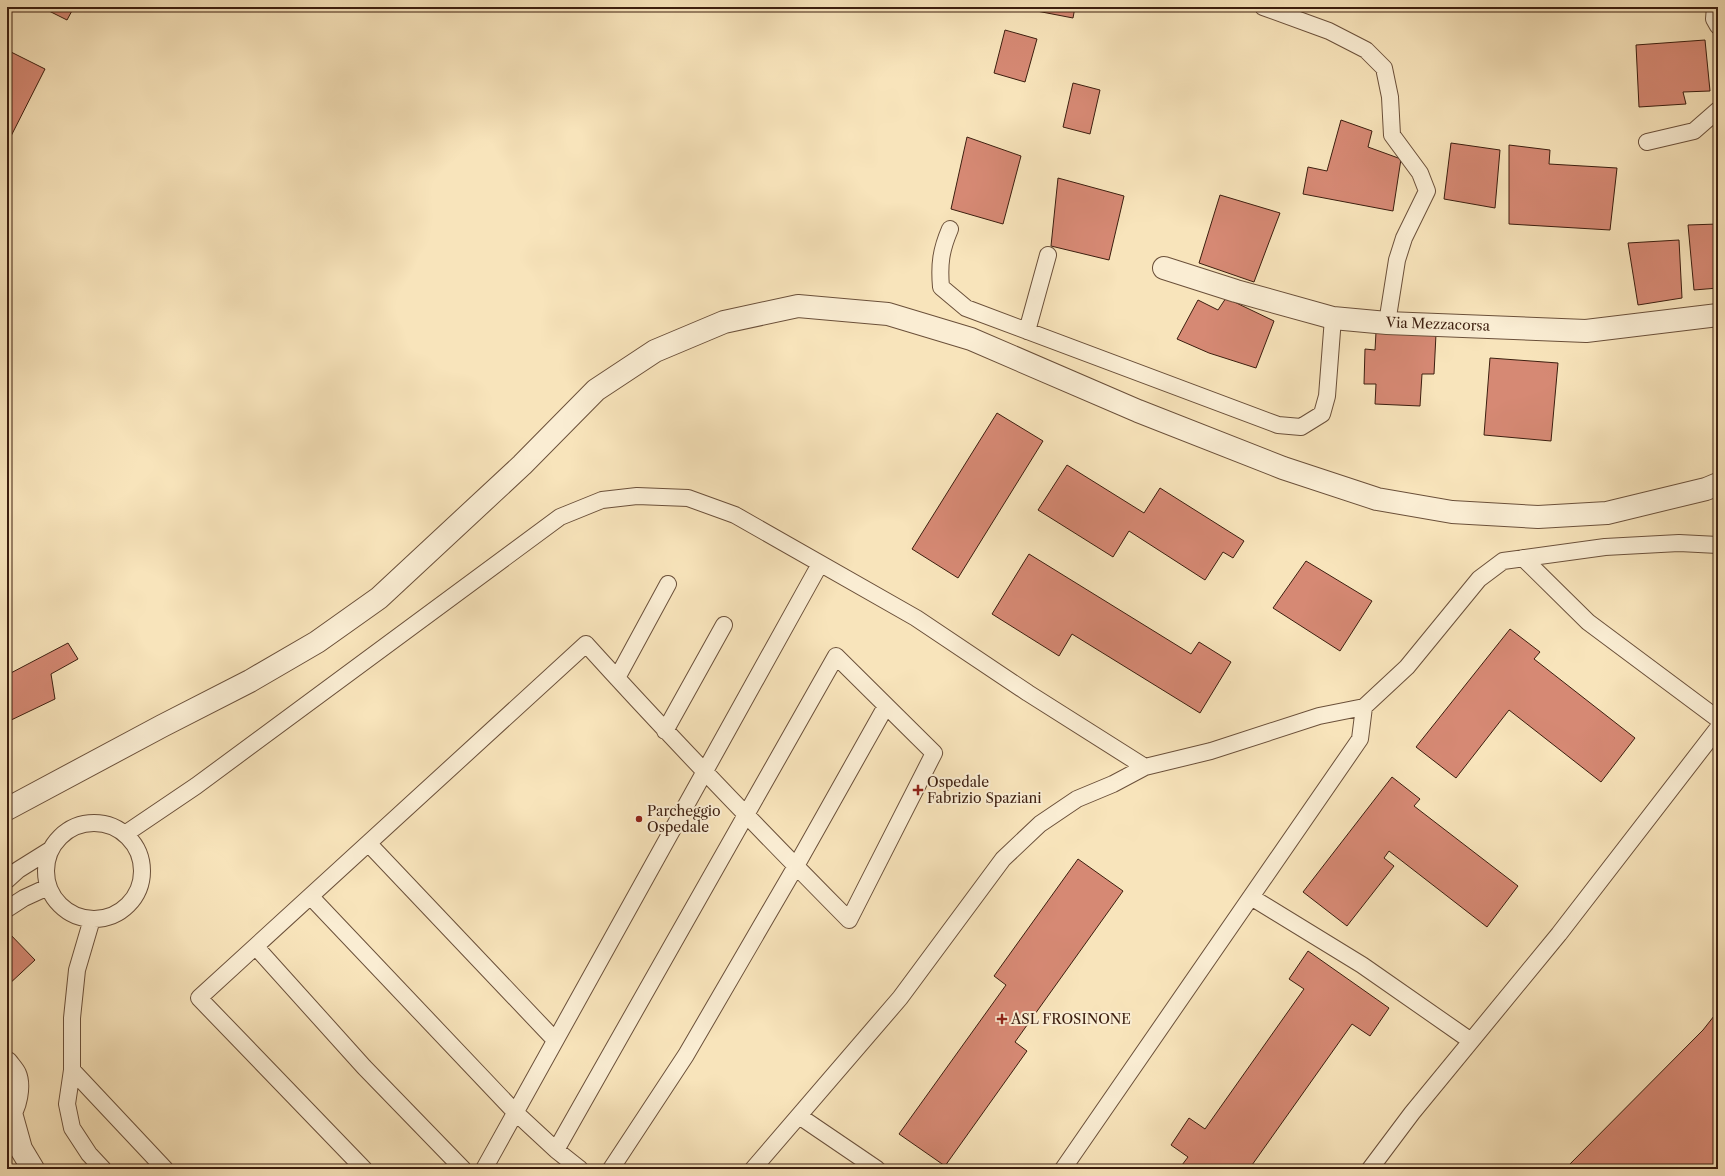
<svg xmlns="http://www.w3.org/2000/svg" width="1725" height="1176" viewBox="0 0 1725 1176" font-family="'Libre Caslon Text',serif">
<rect width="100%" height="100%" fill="#f8e4bb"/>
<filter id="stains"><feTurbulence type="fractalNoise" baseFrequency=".005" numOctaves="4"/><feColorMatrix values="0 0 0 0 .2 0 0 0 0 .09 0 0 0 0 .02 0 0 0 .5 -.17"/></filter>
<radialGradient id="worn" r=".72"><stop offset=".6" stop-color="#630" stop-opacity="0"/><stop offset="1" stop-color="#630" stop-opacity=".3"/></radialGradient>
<path fill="#d68974" stroke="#3c1e0f" d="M 41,7 L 74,7 L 67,20 Z
M 1016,7 L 1075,7 L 1073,18 Z
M 1005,30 L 1037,39 L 1025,82 L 994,73 Z
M 1705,40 L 1710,91 L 1683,92 L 1686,104 L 1639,107 L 1636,45 Z
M 7,50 L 45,69 L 7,144 Z
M 1073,83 L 1100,90 L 1090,134 L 1063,127 Z
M 1341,120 L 1372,131 L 1368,147 L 1401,159 L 1393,211 L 1303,194 L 1308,167 L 1327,171 Z
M 967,137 L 1021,156 L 1003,224 L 951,209 Z
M 1451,143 L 1500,150 L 1495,208 L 1444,199 Z
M 1509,145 L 1550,150 L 1549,164 L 1617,168 L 1610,230 L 1509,224 Z
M 1058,178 L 1124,196 L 1109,260 L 1051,246 Z
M 1220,195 L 1280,213 L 1254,282 L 1199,263 Z
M 1718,224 L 1718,288 L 1694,290 L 1688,225 Z
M 1679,240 L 1682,298 L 1638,305 L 1628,243 Z
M 1226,298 L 1274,321 L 1256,368 L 1209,353 L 1177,339 L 1198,300 L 1218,310 Z
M 1376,332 L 1436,334 L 1434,374 L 1422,374 L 1420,406 L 1375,404 L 1376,384 L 1364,384 L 1365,349 L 1375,350 Z
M 1490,358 L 1558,363 L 1551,441 L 1484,435 Z
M 997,413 L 1043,441 L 958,578 L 912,549 Z
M 1067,465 L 1144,513 L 1160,488 L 1244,541 L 1233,558 L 1223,552 L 1205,580 L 1129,531 L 1113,557 L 1038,510 Z
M 1029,554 L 1191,654 L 1199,642 L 1231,662 L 1200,713 L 1072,634 L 1059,656 L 992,614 Z
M 1306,561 L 1372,601 L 1340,651 L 1273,608 Z
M 1510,629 L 1540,652 L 1534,659 L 1635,738 L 1601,782 L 1509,710 L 1456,778 L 1416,747 Z
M 68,643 L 78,659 L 51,674 L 55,699 L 7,722 L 7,675 Z
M 1392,777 L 1420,799 L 1414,806 L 1518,886 L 1487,927 L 1389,851 L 1384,858 L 1394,866 L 1347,926 L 1303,892 Z
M 1078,859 L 1123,891 L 1015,1042 L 1027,1051 L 945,1166 L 899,1134 L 1006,985 L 994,976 Z
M 7,931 L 35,960 L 7,986 Z
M 1308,951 L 1389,1008 L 1370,1036 L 1352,1024 L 1252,1165 L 1258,1169 L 1179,1169 L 1188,1157 L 1171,1145 L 1189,1118 L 1205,1129 L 1304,989 L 1289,979 Z
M 1718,1011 L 1718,1169 L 1565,1169 L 1703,1030 Z"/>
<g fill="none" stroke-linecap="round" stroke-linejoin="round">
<g stroke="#6b503a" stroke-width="18">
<path id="service" d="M 1263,7 L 1329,31 L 1366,50 L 1384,68 L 1390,97 L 1392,135 L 1420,173 L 1427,191 L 1404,238 L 1397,260 L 1387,323
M 1715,7 L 1714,19 L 1718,26
M 1647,142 L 1694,131 L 1718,110
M 950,229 C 941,250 939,264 941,287 L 966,308 L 1278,425 L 1301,427 L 1322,414 L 1327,396 L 1333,318
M 1027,331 L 1048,255
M 1523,558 L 1588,622 L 1718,719
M 617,678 L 668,584
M 665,731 L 724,625
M46 871a48 48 0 1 1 96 0a48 48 0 1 1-96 0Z
M 125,834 L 196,786 L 560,517 L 602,500 L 637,496 L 688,498 L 735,515 L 916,618 L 1028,693 L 1145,767
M 369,844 L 555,1040
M 7,880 L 18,870 L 50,850
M 311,897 L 515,1112 L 556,1150
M 1251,897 L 1362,965 L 1471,1041
M 7,909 L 24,898 L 48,887
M 92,919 L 77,970 L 72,1018 L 72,1070 L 67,1104 L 72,1128 L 89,1154 L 103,1169
M 256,947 L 364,1067 L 463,1169
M 72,1070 L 165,1169
M 799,1116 L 877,1169
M 364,1169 L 199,998 L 586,644 C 671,738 760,830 849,920 L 934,753 L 836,656 L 556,1150 L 580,1169
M 484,1169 L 820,564
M 611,1169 L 686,1055 L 796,866 L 886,706
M 753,1169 L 900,998 L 1003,859 L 1040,824 L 1077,799 L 1113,784 L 1145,767 L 1211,751 L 1319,716 L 1364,707 L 1407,667 L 1479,579 L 1503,561 L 1605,547 L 1679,543 L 1718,545
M 1063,1169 L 1360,739 L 1364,707
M 1370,1169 L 1412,1113 L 1559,934 L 1718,728"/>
</g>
<g stroke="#6b503a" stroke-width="24">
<path id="minor" d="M 1164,268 L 1236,291 L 1333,318 L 1387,323 L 1586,331 L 1718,315
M 7,809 L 162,726 L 250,681 L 317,642 L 379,598 L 522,465 L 596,390 L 655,351 L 724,322 L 798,306 L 888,314 L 971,339 L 1138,411 L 1283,468 L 1377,499 L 1452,512 L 1538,517 L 1607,513 L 1706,489 L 1718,484"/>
</g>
<g stroke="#6b503a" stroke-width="24">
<path id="tertiary" d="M 7,1063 C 9,1066 13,1070 15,1074 C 20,1085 16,1109 7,1117
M 11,1113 L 21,1149 L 33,1169"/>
</g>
<use href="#service" stroke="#faedd3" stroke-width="16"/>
<use href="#minor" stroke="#faedd3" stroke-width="22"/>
<use href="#tertiary" stroke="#faedd3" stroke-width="22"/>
</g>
<g fill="#8f2418" stroke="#faedd3" stroke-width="1.5">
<path d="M916 784h4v4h4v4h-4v4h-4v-4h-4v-4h4z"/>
<circle cx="639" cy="819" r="4"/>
<path d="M1000 1013h4v4h4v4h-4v4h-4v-4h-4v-4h4z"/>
</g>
<g text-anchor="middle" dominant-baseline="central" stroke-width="4" stroke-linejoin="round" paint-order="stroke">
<g font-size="14" fill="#3c1e0f" stroke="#faedd3">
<text transform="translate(1438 324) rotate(2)">Via Mezzacorsa</text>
</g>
<g font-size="14" fill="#3c1e0f" stroke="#faedd3" text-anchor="start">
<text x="927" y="782">Ospedale<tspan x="927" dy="16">Fabrizio Spaziani</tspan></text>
<text x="647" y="811">Parcheggio<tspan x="647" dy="16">Ospedale</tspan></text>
<text x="1011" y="1019">ASL FROSINONE</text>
</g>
</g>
<rect width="1725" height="1176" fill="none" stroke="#f8e4bb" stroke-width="24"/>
<rect x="8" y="8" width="1709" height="1160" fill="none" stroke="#3c1e0f" stroke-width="2"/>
<rect x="12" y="12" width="1701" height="1152" fill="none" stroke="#3c1e0f"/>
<rect width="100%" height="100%" filter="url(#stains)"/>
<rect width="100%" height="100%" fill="url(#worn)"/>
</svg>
